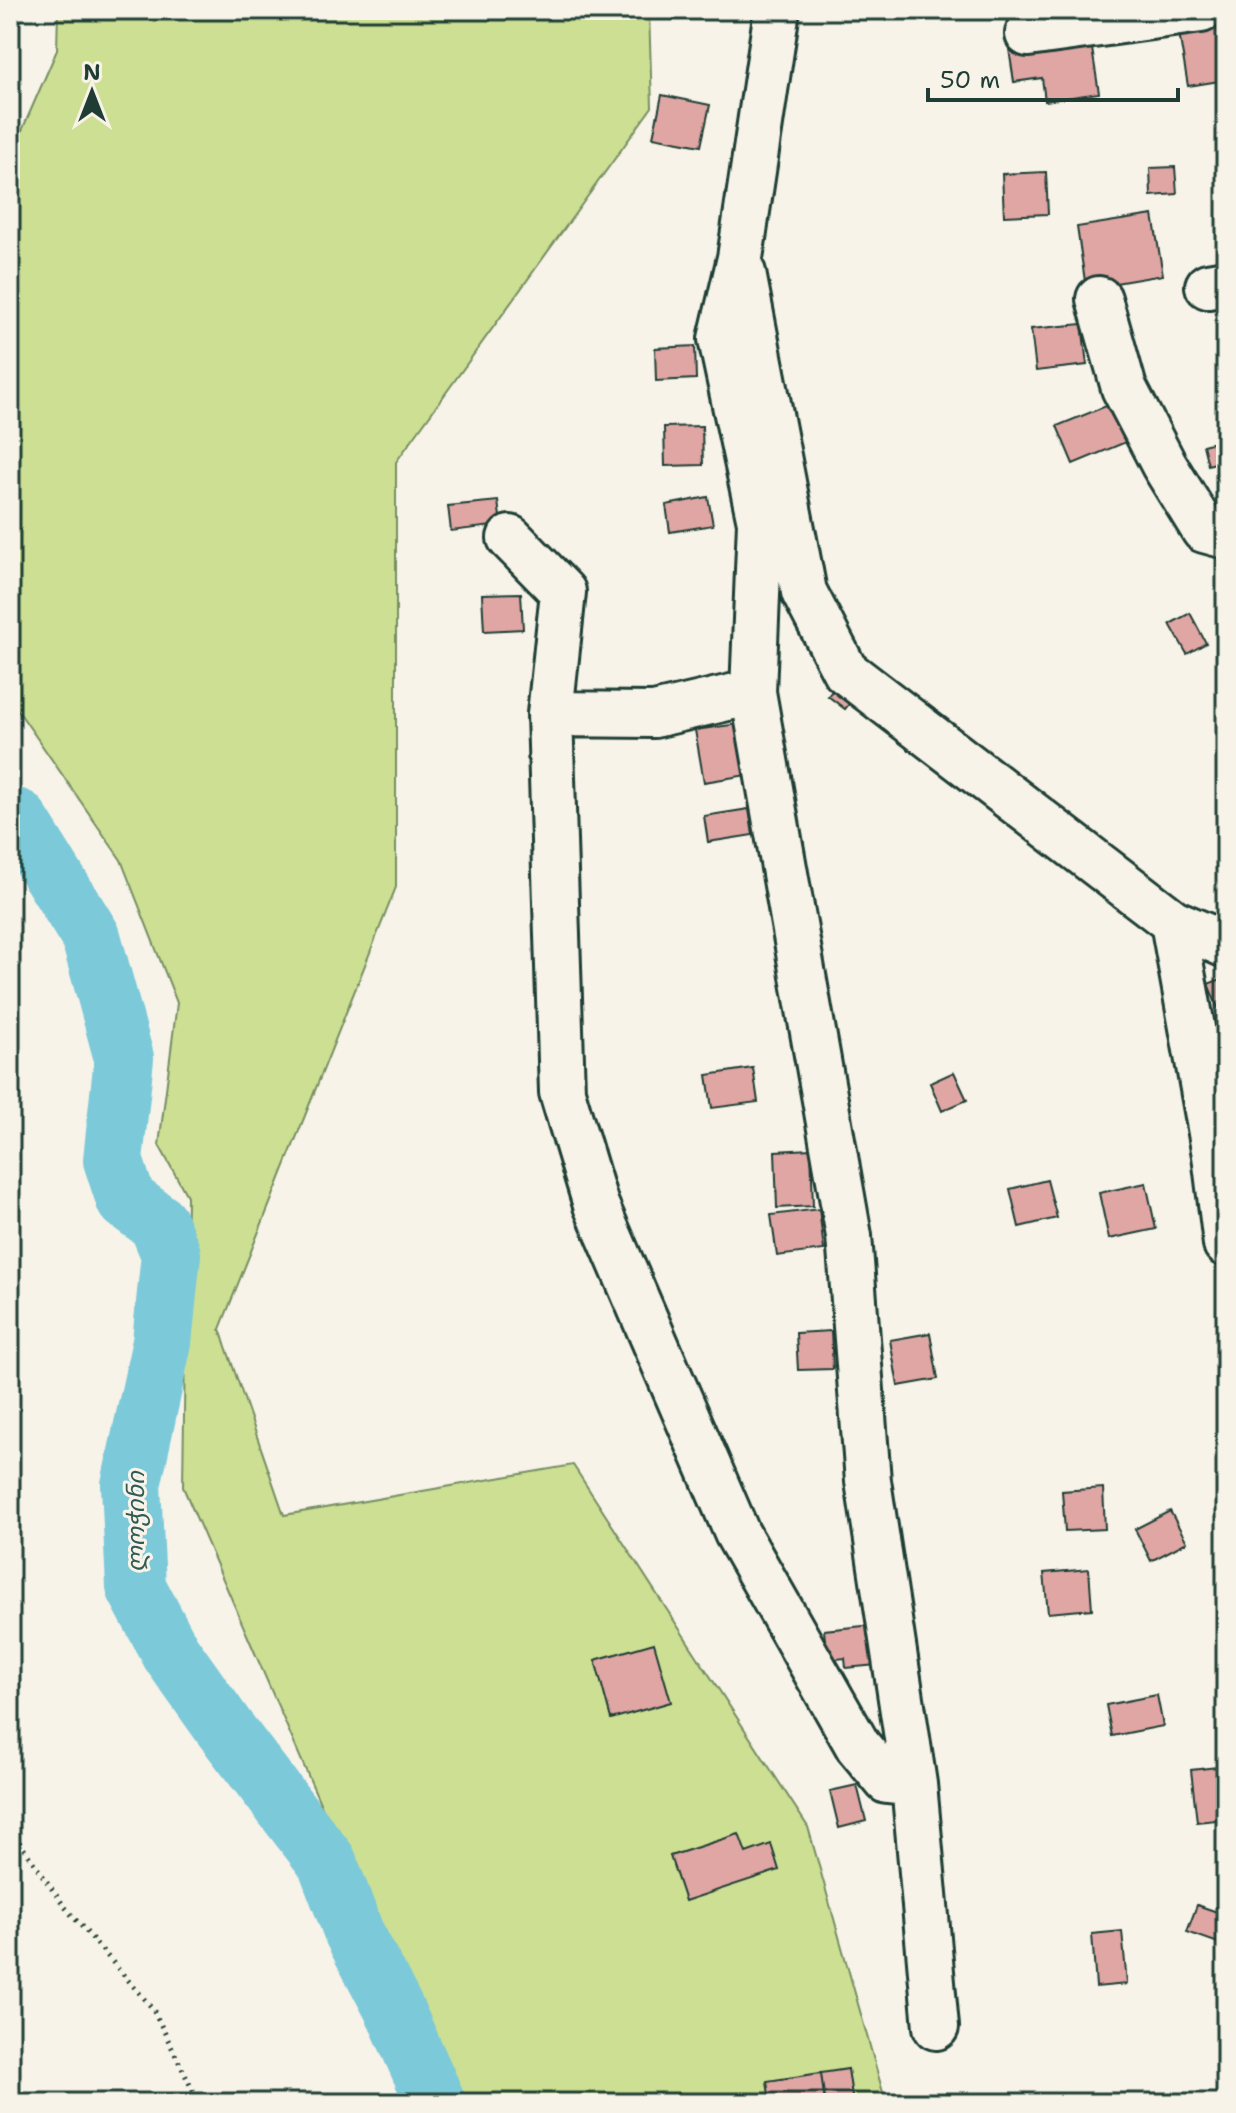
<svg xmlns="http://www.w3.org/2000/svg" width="1236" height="2113" viewBox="0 0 1236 2113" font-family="'Shantell Sans','Noto Sans Georgian',sans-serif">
<rect width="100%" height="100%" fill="#f7f3e8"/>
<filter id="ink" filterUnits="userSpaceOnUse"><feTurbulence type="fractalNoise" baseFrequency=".0125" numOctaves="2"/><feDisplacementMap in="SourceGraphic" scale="16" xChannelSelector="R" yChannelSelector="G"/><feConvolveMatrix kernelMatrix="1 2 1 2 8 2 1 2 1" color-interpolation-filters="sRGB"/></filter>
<g filter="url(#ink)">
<path fill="#cddf93" stroke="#768e64" stroke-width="2" d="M 58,10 L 649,10 L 652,107 L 396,462 L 396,887 L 220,1329 L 284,1515 L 573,1465 L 808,1827 L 886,2103 L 465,2103 L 343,1856 L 183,1487 L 187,1196 L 159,1145 L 177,1003 L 121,860 L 10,699 L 10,158 L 57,50 Z"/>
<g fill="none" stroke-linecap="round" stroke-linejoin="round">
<path stroke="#7bc9d9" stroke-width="60" d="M 10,816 L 18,819 L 91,937 L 124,1058 L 113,1160 L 126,1200 L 158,1223 L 171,1254 L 162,1342 L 131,1485 L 136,1587 L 171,1653 L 225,1729 L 327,1862 L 354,1933 L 394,2009 L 436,2103"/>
</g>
<path fill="#e0a6a4" stroke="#1f3d34" stroke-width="2" d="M 1217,14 L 1226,80 L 1188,86 L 1177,21 Z
M 1090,36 L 1099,93 L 1045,101 L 1042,78 L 1014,82 L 1009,49 Z
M 662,95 L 710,105 L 701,146 L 653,137 Z
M 1175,167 L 1177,194 L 1151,196 L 1150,168 Z
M 1046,172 L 1048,214 L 1004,216 L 1002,174 Z
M 1153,215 L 1163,275 L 1086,288 L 1077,227 Z
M 1082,324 L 1087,365 L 1036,371 L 1031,329 Z
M 695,346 L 696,379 L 656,381 L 655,348 Z
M 1111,404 L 1126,442 L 1073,464 L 1057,426 Z
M 702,426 L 703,465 L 665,466 L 664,427 Z
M 1226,439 L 1226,460 L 1208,465 L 1203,445 Z
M 708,497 L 713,525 L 670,532 L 666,505 Z
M 498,501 L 501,525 L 451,531 L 448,506 Z
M 521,593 L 523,629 L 484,631 L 482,594 Z
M 1190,613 L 1206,643 L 1187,654 L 1170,624 Z
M 842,678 L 859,691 L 845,709 L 828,696 Z
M 738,724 L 747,775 L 704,782 L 695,730 Z
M 749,809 L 753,835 L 708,842 L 704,816 Z
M 1226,977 L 1226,1010 L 1220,1013 L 1208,984 Z
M 753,1068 L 758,1102 L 712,1108 L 707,1075 Z
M 954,1072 L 967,1100 L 942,1111 L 930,1083 Z
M 811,1149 L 813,1206 L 777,1208 L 775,1151 Z
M 1047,1180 L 1057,1218 L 1019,1227 L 1010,1189 Z
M 1146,1183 L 1156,1229 L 1109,1239 L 1099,1193 Z
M 819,1209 L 824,1250 L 777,1256 L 771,1215 Z
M 831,1331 L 833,1369 L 798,1370 L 796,1333 Z
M 930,1333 L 938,1379 L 898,1386 L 890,1340 Z
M 1103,1488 L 1105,1529 L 1065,1531 L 1062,1491 Z
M 1170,1511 L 1187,1542 L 1151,1561 L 1135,1529 Z
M 1089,1569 L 1092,1609 L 1048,1613 L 1044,1573 Z
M 883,1624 L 887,1664 L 846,1668 L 845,1658 L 827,1660 L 824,1630 Z
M 654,1643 L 671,1702 L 611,1719 L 595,1660 Z
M 1157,1695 L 1163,1726 L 1112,1736 L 1106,1705 Z
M 1226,1766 L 1226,1819 L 1197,1822 L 1191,1770 Z
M 857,1785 L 866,1821 L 839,1828 L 830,1791 Z
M 739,1834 L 746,1853 L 771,1844 L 779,1870 L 685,1901 L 670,1856 Z
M 1197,1905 L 1226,1915 L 1226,1929 L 1221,1944 L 1187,1932 Z
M 1122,1931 L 1127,1984 L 1096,1987 L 1092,1934 Z
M 848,2069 L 853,2103 L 825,2103 L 821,2073 Z
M 821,2073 L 825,2103 L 770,2103 L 767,2081 Z"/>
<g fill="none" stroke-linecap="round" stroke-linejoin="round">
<g stroke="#1f3d34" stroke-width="50">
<path id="minor" d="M 1028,34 L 1201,10
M 743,273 L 804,592 L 845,671 L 1173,922 L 1215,1155 L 1226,1244
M 1208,286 L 1226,283
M 1099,299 L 1124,388 L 1164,465 L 1204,530 L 1226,536
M 510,538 L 563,592 L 550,714 L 562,1092 L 596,1205 L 737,1533 L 858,1746 L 887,1781 L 914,1784 L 868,1481 L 849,1236 L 753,692 L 760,522 L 721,339 L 740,258 L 777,10
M 550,714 L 654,715 L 753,692
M 1173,922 L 1226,945
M 914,1784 L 936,2027"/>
</g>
<path stroke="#1f3d34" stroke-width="5" stroke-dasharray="2 6" stroke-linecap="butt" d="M 10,1829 L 64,1906 L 153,2009 L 199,2103"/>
<use href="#minor" stroke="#f7f3e8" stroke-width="44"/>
</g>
</g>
<g text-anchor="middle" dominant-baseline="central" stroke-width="6" stroke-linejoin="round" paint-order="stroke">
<g font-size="24" font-style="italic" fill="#315955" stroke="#f7f3e8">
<text transform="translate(136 1522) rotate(-90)">ლოჭინი</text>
</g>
</g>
<rect width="1236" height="2113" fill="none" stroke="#f7f3e8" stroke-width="40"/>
<rect x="20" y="20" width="1196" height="2073" fill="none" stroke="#1f3d34" stroke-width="3" filter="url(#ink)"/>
<g transform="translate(92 92)" stroke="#f7f3e8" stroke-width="6" paint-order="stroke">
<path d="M0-6L14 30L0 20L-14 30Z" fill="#1f3d34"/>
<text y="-12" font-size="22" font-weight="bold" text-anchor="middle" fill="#1f3d34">N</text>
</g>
<path d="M928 88v12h250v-12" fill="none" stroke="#1f3d34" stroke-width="4"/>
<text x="940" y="88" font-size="24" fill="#1f3d34" stroke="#f7f3e8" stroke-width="6" paint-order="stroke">50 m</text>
</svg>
